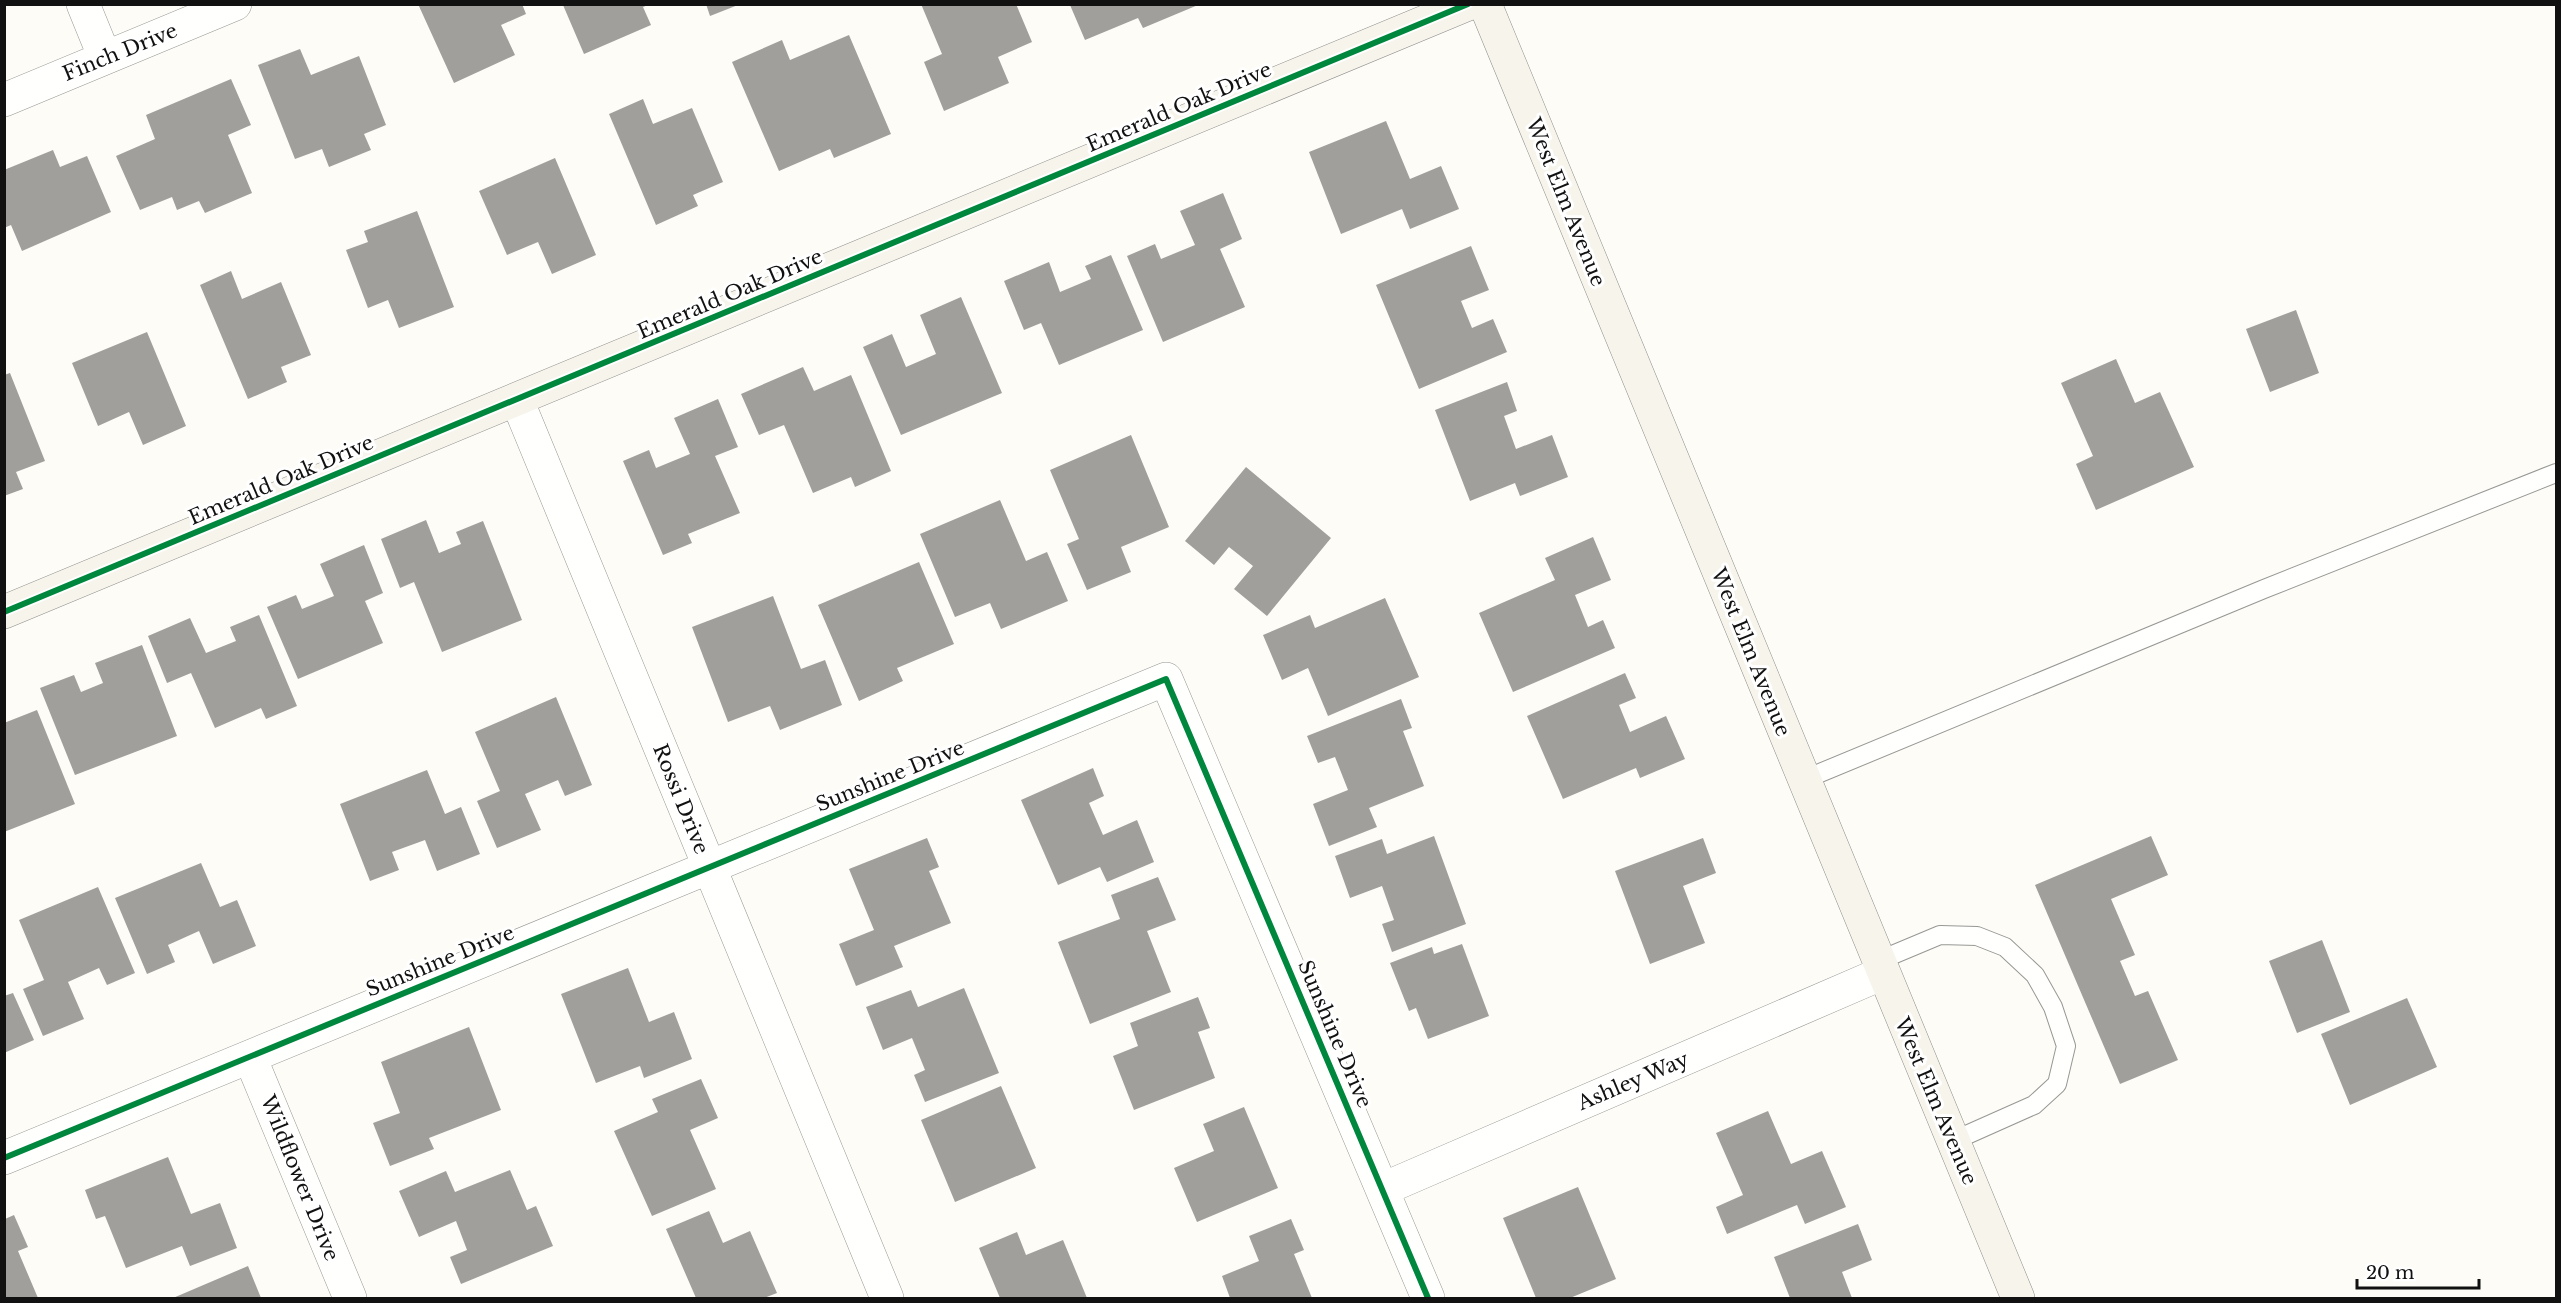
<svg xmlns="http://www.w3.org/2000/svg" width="2561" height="1303" viewBox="0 0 2561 1303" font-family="'Libre Baskerville',serif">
<rect width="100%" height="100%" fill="#fdfcf7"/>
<path fill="#a19f9c" d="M 418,4 L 522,4 L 526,14 L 501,25 L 515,55 L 454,83 Z
M 706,4 L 738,4 L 738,5 L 710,16 Z
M 921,4 L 1016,4 L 1032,42 L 998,57 L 1009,83 L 944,111 L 924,62 L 942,54 Z
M 563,5 L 648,5 L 643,7 L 651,25 L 584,54 Z
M 1070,5 L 1198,5 L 1143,28 L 1138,18 L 1085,40 Z
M 849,35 L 891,134 L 834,158 L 830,149 L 779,171 L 732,62 L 782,40 L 790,60 Z
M 300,49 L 311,75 L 359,56 L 386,125 L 364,134 L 371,150 L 329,167 L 322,149 L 295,159 L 258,65 Z
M 231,79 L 251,125 L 228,135 L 252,193 L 205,213 L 199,201 L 177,210 L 172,197 L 140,210 L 116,156 L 155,139 L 146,115 Z
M 643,99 L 653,124 L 692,108 L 723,182 L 693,195 L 698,206 L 656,225 L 609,114 Z
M 1386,121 L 1410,179 L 1441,166 L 1459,209 L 1410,229 L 1402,209 L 1341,234 L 1309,152 Z
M 53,150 L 60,167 L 87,156 L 111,212 L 22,251 L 11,225 L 4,228 L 4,170 Z
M 555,158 L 596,255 L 552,274 L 538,242 L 507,255 L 479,191 Z
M 1223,193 L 1242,239 L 1220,249 L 1245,307 L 1163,342 L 1127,256 L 1155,244 L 1161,259 L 1195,245 L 1180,211 Z
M 417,211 L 454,307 L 399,328 L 388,300 L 368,308 L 346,250 L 368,242 L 364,231 Z
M 1471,246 L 1489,290 L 1461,301 L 1472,328 L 1493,319 L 1507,352 L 1419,389 L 1376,285 Z
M 1111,255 L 1143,330 L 1059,365 L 1041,323 L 1024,330 L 1004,281 L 1049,262 L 1060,292 L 1091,279 L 1085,266 Z
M 231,271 L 242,299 L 281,282 L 311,355 L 281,367 L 287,382 L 248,399 L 200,285 Z
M 961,297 L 1002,393 L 901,435 L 863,347 L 892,334 L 906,367 L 936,354 L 920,315 Z
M 2296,310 L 2319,373 L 2270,392 L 2246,329 Z
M 147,332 L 186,426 L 143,445 L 129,412 L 98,426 L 72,363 Z
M 2116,359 L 2135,403 L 2160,392 L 2194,467 L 2096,510 L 2076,464 L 2093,456 L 2061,383 Z
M 803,367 L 814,391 L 851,375 L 891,471 L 855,487 L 851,477 L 813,493 L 784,425 L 759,435 L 741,394 Z
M 10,373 L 45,461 L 16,472 L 23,489 L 4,496 L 4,375 Z
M 1507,382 L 1517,411 L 1504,416 L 1516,449 L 1552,435 L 1568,477 L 1520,496 L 1515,483 L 1470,501 L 1435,410 Z
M 718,399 L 738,447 L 715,456 L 740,513 L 688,534 L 692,543 L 663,555 L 623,461 L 649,450 L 656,468 L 690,454 L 674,418 Z
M 1131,435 L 1169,527 L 1121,547 L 1131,572 L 1087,590 L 1067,544 L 1079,539 L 1050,470 Z
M 1246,467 L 1331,538 L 1267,616 L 1234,589 L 1253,566 L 1229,547 L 1214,565 L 1185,541 Z
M 1000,500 L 1026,561 L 1047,552 L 1068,601 L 1001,629 L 990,603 L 955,617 L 920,534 Z
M 426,520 L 439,553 L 461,544 L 456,532 L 483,521 L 522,620 L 442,652 L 414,582 L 400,588 L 381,539 Z
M 1593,537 L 1611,580 L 1575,595 L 1588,627 L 1603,620 L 1615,648 L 1513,692 L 1479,613 L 1555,580 L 1545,558 Z
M 364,545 L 383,593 L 365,601 L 383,643 L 298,679 L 267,607 L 296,595 L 302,609 L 334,596 L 320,564 Z
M 919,562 L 954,644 L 897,668 L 903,681 L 859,701 L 818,605 Z
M 773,596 L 801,669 L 825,660 L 842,705 L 780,730 L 770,706 L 728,722 L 692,627 Z
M 1385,598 L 1419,677 L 1328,716 L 1308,668 L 1282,680 L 1263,635 L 1310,615 L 1315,628 Z
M 259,615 L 297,706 L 266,719 L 261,708 L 215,728 L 191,673 L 167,683 L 148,636 L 190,618 L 206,653 L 236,641 L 230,627 Z
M 142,645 L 177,736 L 75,775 L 40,688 L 74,675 L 81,692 L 103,683 L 95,663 Z
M 1625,673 L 1636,698 L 1619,705 L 1630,732 L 1666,716 L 1685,759 L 1640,778 L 1636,768 L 1563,799 L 1527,716 Z
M 556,697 L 592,785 L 565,796 L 558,780 L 525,794 L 541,830 L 497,848 L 477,801 L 500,791 L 475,732 Z
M 1401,699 L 1412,728 L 1403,731 L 1424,786 L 1369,808 L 1377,827 L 1329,846 L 1313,804 L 1348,790 L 1335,757 L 1318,763 L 1307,736 Z
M 37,710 L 75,804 L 4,832 L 4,723 Z
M 1093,768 L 1104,796 L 1089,803 L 1103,835 L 1137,820 L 1154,862 L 1107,882 L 1100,867 L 1058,885 L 1021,800 Z
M 427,770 L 445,814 L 461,807 L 480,854 L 437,871 L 425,840 L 392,852 L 399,870 L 370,881 L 340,804 Z
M 1434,836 L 1466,924 L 1392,952 L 1382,924 L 1394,920 L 1382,886 L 1350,898 L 1335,856 L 1382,839 L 1387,854 Z
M 2151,836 L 2168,875 L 2111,899 L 2135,955 L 2120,961 L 2135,996 L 2148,991 L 2178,1060 L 2120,1084 L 2035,885 Z
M 927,838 L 939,867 L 929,871 L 951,923 L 894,946 L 903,967 L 856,986 L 839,944 L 874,930 L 849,869 Z
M 1703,838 L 1716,873 L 1683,886 L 1705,943 L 1650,964 L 1615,871 Z
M 201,863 L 220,907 L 237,900 L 256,946 L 213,964 L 199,931 L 168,945 L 175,962 L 147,974 L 115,898 Z
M 1158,877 L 1176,920 L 1147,931 L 1171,992 L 1090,1024 L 1058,942 L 1120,919 L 1111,895 Z
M 98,887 L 135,973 L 107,985 L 99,968 L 68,982 L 84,1019 L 43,1036 L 23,989 L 44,980 L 19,920 Z
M 2322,940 L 2350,1012 L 2297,1033 L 2269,961 Z
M 1462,944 L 1489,1016 L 1428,1039 L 1416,1008 L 1409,1011 L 1390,963 L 1432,947 L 1434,954 Z
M 628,968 L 649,1022 L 674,1012 L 692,1059 L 644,1078 L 640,1066 L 596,1083 L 561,994 Z
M 964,988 L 999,1073 L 925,1102 L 914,1075 L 925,1070 L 912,1038 L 883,1050 L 866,1007 L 911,990 L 918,1007 Z
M 13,993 L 34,1040 L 4,1053 L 4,996 Z
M 1198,997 L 1210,1028 L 1198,1032 L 1215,1078 L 1134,1110 L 1113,1056 L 1138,1046 L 1130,1023 Z
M 2407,998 L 2437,1067 L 2350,1105 L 2321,1034 Z
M 469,1027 L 501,1110 L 429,1138 L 434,1149 L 390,1166 L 373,1123 L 400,1113 L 381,1062 Z
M 701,1079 L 718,1118 L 690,1130 L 716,1189 L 652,1216 L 614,1131 L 658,1112 L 652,1099 Z
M 1001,1086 L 1036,1168 L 955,1202 L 921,1120 Z
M 1244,1107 L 1278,1188 L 1197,1222 L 1174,1168 L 1214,1151 L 1203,1124 Z
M 1768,1111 L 1791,1164 L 1822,1151 L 1846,1207 L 1805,1224 L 1797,1205 L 1727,1234 L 1716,1207 L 1743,1195 L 1716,1133 Z
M 168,1157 L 191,1214 L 220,1203 L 237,1248 L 190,1266 L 182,1246 L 126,1268 L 105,1216 L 96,1219 L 85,1190 Z
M 510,1170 L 527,1210 L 536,1206 L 553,1246 L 461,1284 L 450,1257 L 467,1250 L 456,1221 L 419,1237 L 399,1191 L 446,1171 L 455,1192 Z
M 1578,1187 L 1616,1279 L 1570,1298 L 1536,1298 L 1503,1218 Z
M 709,1211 L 723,1243 L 750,1231 L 777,1293 L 764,1298 L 696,1298 L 666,1229 Z
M 14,1215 L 28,1247 L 18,1251 L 38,1298 L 5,1298 L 5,1219 Z
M 1291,1219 L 1304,1250 L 1294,1254 L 1312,1298 L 1230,1298 L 1222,1276 L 1259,1261 L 1249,1236 Z
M 1858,1224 L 1872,1260 L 1842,1272 L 1852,1298 L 1790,1298 L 1774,1257 Z
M 1017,1232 L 1026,1255 L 1063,1240 L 1087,1298 L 1000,1298 L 979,1248 Z
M 248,1266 L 261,1298 L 173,1298 Z"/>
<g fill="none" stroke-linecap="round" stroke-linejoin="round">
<g stroke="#979795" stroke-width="20">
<path id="lane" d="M 1803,780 L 2264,589 L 2556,473
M 1878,961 L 1940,935 L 1977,936 L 2005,947 L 2035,975 L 2053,1007 L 2066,1046 L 2057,1084 L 2034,1105 L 1953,1141"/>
</g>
<g stroke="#979795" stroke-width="34">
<path id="street" d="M 83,4 L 105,58
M 4,100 L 235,4
M 517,400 L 887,1298
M 250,1057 L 350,1298
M 4,1158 L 1166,679 L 1428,1298
M 1383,1189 L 1883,973"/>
</g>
<g stroke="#8e8d8b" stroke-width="34">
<path id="secondary" d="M 1485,4 L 2018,1298
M 4,612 L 1468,4"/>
</g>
<use href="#lane" stroke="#fffffe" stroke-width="18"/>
<use href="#street" stroke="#fffffe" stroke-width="33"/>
<use href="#secondary" stroke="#f6f4eb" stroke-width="33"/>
<g stroke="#fff" stroke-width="10">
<path id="cycleway" d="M 4,612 L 1468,4
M 4,1158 L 1166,679 L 1428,1298"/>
</g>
<use href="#cycleway" stroke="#00873e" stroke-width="6"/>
</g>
<g text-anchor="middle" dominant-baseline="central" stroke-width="6" stroke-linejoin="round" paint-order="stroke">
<g font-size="20" fill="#111" stroke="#fff">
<text transform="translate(120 52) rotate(-22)">Finch Drive</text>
<text transform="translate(1179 107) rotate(-23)">Emerald Oak Drive</text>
<text transform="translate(1566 202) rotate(68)">West Elm Avenue</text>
<text transform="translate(730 294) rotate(-23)">Emerald Oak Drive</text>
<text transform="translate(281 480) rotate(-23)">Emerald Oak Drive</text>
<text transform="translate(1751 652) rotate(68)">West Elm Avenue</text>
<text transform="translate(890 776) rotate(-22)">Sunshine Drive</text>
<text transform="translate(681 799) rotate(68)">Rossi Drive</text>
<text transform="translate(440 961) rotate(-22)">Sunshine Drive</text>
<text transform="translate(1335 1034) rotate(67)">Sunshine Drive</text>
<text transform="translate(1633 1081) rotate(-23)">Ashley Way</text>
<text transform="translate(1936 1101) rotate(67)">West Elm Avenue</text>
<text transform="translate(300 1178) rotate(68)">Wildflower Drive</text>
</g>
</g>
<rect width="2561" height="1303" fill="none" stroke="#111111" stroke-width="12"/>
<path d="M2357 1279v9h122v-9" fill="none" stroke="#111111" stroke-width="3"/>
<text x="2366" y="1279" font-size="18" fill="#111111" stroke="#ffffff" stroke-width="4.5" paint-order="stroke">20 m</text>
</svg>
